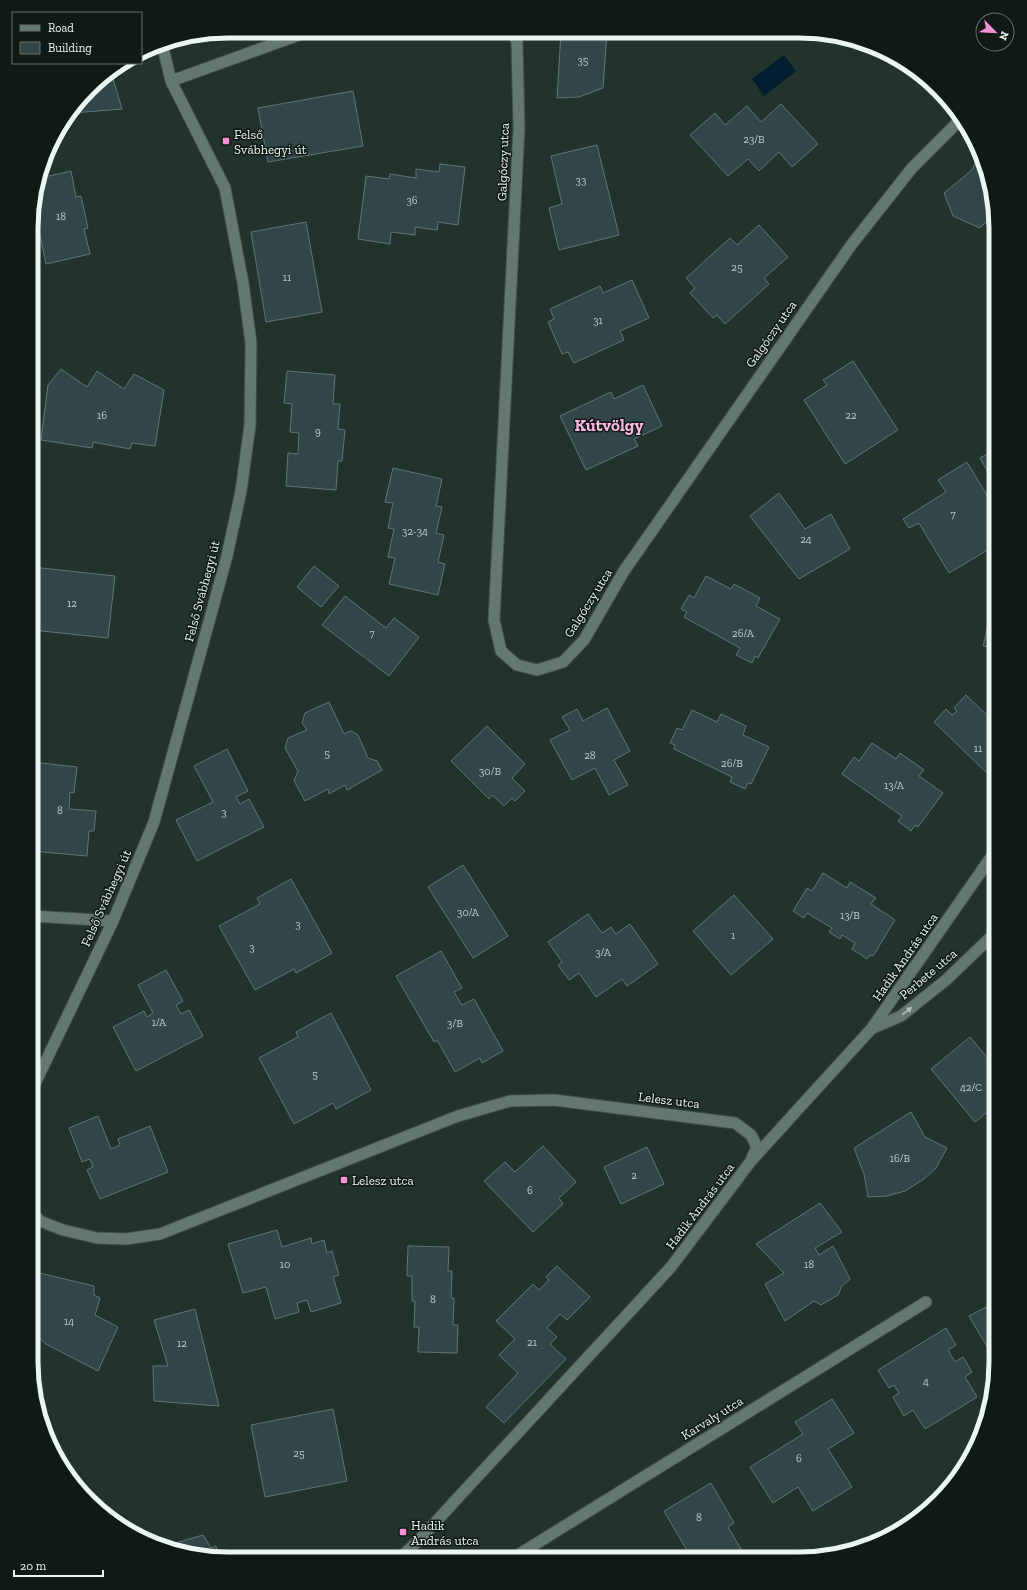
<svg xmlns="http://www.w3.org/2000/svg" width="1027" height="1590" viewBox="0 0 1027 1590" font-family="'Zilla Slab',serif">
<rect width="100%" height="100%" fill="#22332c"/>
<path fill="#001e2f" d="M 784,55 L 796,71 L 764,96 L 752,79 Z"/>
<path fill="#314648" stroke="#5f7677" d="M 561,32 L 607,32 L 603,88 L 579,97 L 557,98 Z
M 813,33 L 825,33 L 832,35 L 830,38 Z
M 111,72 L 122,109 L 73,113 L 98,80 Z
M 353,91 L 363,146 L 268,162 L 258,108 Z
M 781,104 L 818,144 L 792,167 L 779,152 L 759,171 L 748,159 L 728,176 L 690,135 L 715,113 L 725,125 L 747,106 L 761,122 Z
M 597,145 L 619,235 L 559,250 L 549,208 L 562,204 L 551,156 Z
M 981,153 L 993,215 L 980,228 L 953,216 L 944,193 L 972,170 L 979,154 Z
M 440,164 L 465,167 L 458,225 L 438,222 L 437,230 L 415,227 L 415,235 L 391,232 L 390,244 L 358,239 L 366,176 L 389,179 L 390,174 L 416,178 L 416,169 L 439,172 Z
M 71,171 L 76,197 L 81,196 L 88,228 L 84,229 L 90,254 L 46,264 L 33,203 L 40,178 Z
M 306,222 L 322,312 L 266,322 L 251,232 Z
M 759,225 L 788,257 L 764,278 L 769,284 L 725,324 L 717,315 L 713,318 L 690,293 L 695,288 L 686,278 L 730,238 L 737,245 Z
M 632,280 L 649,318 L 620,331 L 624,340 L 574,363 L 568,352 L 562,354 L 548,322 L 554,319 L 550,309 L 600,286 L 603,293 Z
M 853,361 L 898,430 L 845,464 L 804,400 L 827,385 L 823,380 Z
M 61,369 L 87,387 L 97,371 L 124,389 L 134,374 L 164,390 L 155,446 L 132,443 L 130,449 L 93,442 L 92,448 L 41,440 L 48,385 Z
M 287,371 L 335,375 L 333,404 L 340,404 L 338,429 L 345,430 L 342,461 L 338,461 L 336,490 L 286,486 L 288,453 L 298,454 L 299,433 L 290,432 L 292,404 L 284,403 Z
M 643,385 L 662,426 L 634,439 L 638,446 L 586,470 L 560,416 L 611,392 L 614,399 Z
M 996,449 L 996,470 L 989,474 L 980,458 Z
M 967,462 L 996,510 L 996,545 L 949,573 L 919,523 L 909,528 L 903,519 L 946,492 L 938,480 Z
M 393,468 L 442,479 L 436,506 L 442,507 L 436,533 L 444,535 L 438,562 L 445,564 L 438,595 L 389,584 L 395,558 L 388,557 L 394,529 L 388,528 L 393,503 L 385,502 Z
M 779,493 L 805,529 L 831,514 L 850,549 L 799,579 L 750,516 Z
M 314,566 L 339,586 L 321,607 L 297,587 Z
M 32,567 L 115,576 L 108,638 L 32,630 Z
M 706,576 L 731,589 L 734,584 L 760,598 L 756,606 L 780,619 L 758,658 L 755,656 L 752,663 L 736,655 L 740,648 L 684,617 L 687,612 L 681,609 L 689,595 L 694,598 Z
M 996,592 L 996,649 L 983,646 Z
M 345,596 L 386,628 L 394,618 L 419,637 L 389,676 L 322,625 Z
M 966,695 L 996,724 L 996,772 L 991,777 L 934,722 L 946,709 L 952,715 L 957,711 L 954,708 Z
M 329,702 L 344,734 L 351,731 L 358,735 L 368,758 L 377,761 L 382,770 L 347,790 L 345,785 L 329,794 L 328,789 L 305,801 L 294,781 L 298,771 L 285,748 L 288,738 L 307,730 L 302,723 L 305,713 Z
M 607,708 L 630,751 L 614,760 L 628,785 L 609,795 L 595,768 L 572,780 L 550,740 L 570,730 L 562,717 L 577,709 L 583,721 Z
M 692,710 L 717,722 L 721,714 L 746,726 L 743,735 L 769,747 L 751,784 L 748,783 L 745,789 L 730,782 L 732,777 L 674,749 L 675,745 L 670,743 L 677,728 L 682,730 Z
M 487,726 L 525,764 L 512,778 L 525,791 L 515,801 L 512,798 L 504,806 L 492,795 L 489,799 L 451,761 Z
M 872,743 L 896,759 L 900,753 L 924,770 L 919,776 L 943,793 L 918,827 L 915,825 L 911,831 L 898,821 L 902,816 L 842,774 L 854,757 L 859,761 Z
M 227,749 L 248,791 L 236,797 L 240,804 L 249,799 L 264,827 L 197,861 L 176,820 L 213,802 L 194,766 Z
M 32,762 L 77,767 L 74,793 L 70,792 L 69,809 L 96,811 L 94,831 L 89,831 L 87,856 L 32,851 L 32,821 L 36,821 L 38,803 L 32,803 Z
M 463,865 L 508,936 L 473,958 L 428,887 Z
M 823,873 L 847,888 L 850,882 L 876,898 L 871,904 L 895,920 L 873,956 L 870,955 L 867,959 L 852,949 L 855,943 L 842,935 L 840,939 L 829,932 L 832,928 L 807,913 L 804,918 L 793,911 L 807,888 L 812,891 Z
M 291,879 L 332,953 L 296,973 L 294,969 L 255,990 L 219,926 L 260,904 L 257,898 Z
M 734,895 L 773,939 L 731,975 L 693,931 Z
M 588,914 L 602,933 L 611,927 L 616,934 L 630,924 L 658,964 L 627,986 L 622,979 L 596,997 L 579,973 L 569,980 L 558,965 L 562,962 L 548,942 Z
M 441,951 L 462,988 L 454,992 L 462,1005 L 474,999 L 503,1051 L 482,1063 L 480,1058 L 455,1072 L 437,1040 L 434,1042 L 396,976 Z
M 166,970 L 183,1001 L 176,1005 L 181,1014 L 189,1010 L 203,1036 L 136,1071 L 113,1027 L 144,1011 L 147,1017 L 153,1013 L 138,985 Z
M 331,1013 L 371,1090 L 336,1109 L 333,1103 L 294,1124 L 259,1058 L 298,1037 L 296,1032 Z
M 970,1037 L 996,1068 L 996,1105 L 975,1122 L 931,1069 Z
M 911,1112 L 925,1137 L 947,1148 L 936,1168 L 924,1179 L 905,1191 L 887,1196 L 868,1197 L 864,1174 L 854,1148 Z
M 98,1116 L 111,1149 L 120,1145 L 118,1139 L 150,1126 L 168,1172 L 100,1199 L 87,1170 L 93,1167 L 90,1159 L 82,1162 L 69,1128 Z
M 543,1146 L 576,1182 L 559,1198 L 563,1204 L 533,1232 L 484,1181 L 505,1162 L 515,1172 Z
M 647,1147 L 664,1184 L 621,1204 L 604,1167 Z
M 820,1203 L 842,1232 L 815,1248 L 819,1255 L 833,1246 L 850,1279 L 842,1286 L 838,1295 L 821,1305 L 814,1301 L 785,1321 L 765,1284 L 784,1273 L 756,1244 Z
M 277,1230 L 282,1247 L 311,1238 L 312,1244 L 324,1240 L 327,1253 L 332,1251 L 339,1275 L 333,1277 L 341,1303 L 311,1312 L 307,1300 L 297,1303 L 299,1312 L 275,1319 L 266,1287 L 243,1293 L 228,1244 Z
M 408,1246 L 449,1247 L 448,1271 L 452,1271 L 451,1298 L 454,1298 L 453,1325 L 458,1325 L 457,1353 L 418,1352 L 419,1327 L 414,1327 L 415,1301 L 412,1301 L 412,1276 L 407,1276 Z
M 557,1266 L 590,1297 L 567,1320 L 560,1314 L 547,1328 L 557,1337 L 550,1344 L 566,1359 L 504,1423 L 486,1407 L 518,1373 L 499,1355 L 515,1339 L 496,1321 L 533,1284 L 539,1290 L 549,1280 L 546,1277 Z
M 31,1271 L 94,1286 L 94,1295 L 100,1298 L 95,1315 L 118,1327 L 98,1371 L 46,1344 L 31,1331 Z
M 996,1302 L 996,1362 L 969,1316 Z
M 195,1309 L 219,1406 L 154,1401 L 153,1366 L 168,1366 L 154,1320 Z
M 946,1328 L 956,1345 L 948,1350 L 955,1362 L 963,1357 L 972,1372 L 965,1377 L 977,1397 L 925,1429 L 913,1410 L 904,1416 L 893,1397 L 899,1393 L 894,1385 L 889,1388 L 878,1370 Z
M 832,1399 L 854,1433 L 828,1449 L 852,1487 L 813,1511 L 798,1487 L 773,1503 L 750,1467 L 803,1434 L 795,1422 Z
M 333,1409 L 347,1481 L 265,1497 L 251,1425 Z
M 711,1483 L 734,1523 L 728,1527 L 747,1559 L 692,1559 L 664,1511 Z
M 203,1535 L 211,1548 L 216,1546 L 219,1557 L 203,1557 L 162,1547 Z"/>
<g fill="none" stroke-linecap="round" stroke-linejoin="round">
<g stroke="#404f49" stroke-width="13">
<path id="minor" d="M 513,32 L 517,42 L 519,128 L 494,620 L 501,651 L 517,665 L 537,670 L 563,662 L 584,640 L 624,571 L 852,244 L 912,168 L 961,119
M 171,81 L 310,31
M 32,916 L 113,921
M 873,1028 L 901,1016 L 946,980 L 996,932
M 31,1092 L 113,921 L 154,822 L 227,556 L 241,491 L 250,425 L 251,343 L 243,283 L 225,188 L 171,81 L 162,44
M 31,1211 L 40,1221 L 63,1230 L 97,1238 L 126,1239 L 160,1234 L 458,1116 L 510,1101 L 554,1100 L 735,1123 L 751,1135 L 757,1147 L 752,1158
M 400,1558 L 418,1541 L 671,1267 L 751,1161 L 872,1028 L 996,850
M 513,1558 L 926,1302"/>
</g>
<use href="#minor" stroke="#64786f" stroke-width="11"/>
</g>
<defs><path id="oneway-solid" d="M-6-.8H1V-3.2L6.5 0L1 3.2V.8H-6Z"/></defs>
<use fill="#b5c4bd" href="#oneway-solid" transform="translate(907 1011) rotate(-38)"/>
<g fill="#f391d5" stroke="#111915" stroke-width="1.5">
<rect x="222" y="137" width="8" height="8" rx="2"/>
<rect x="340" y="1176" width="8" height="8" rx="2"/>
<rect x="399" y="1528" width="8" height="8" rx="2"/>
</g>
<g text-anchor="middle" dominant-baseline="central" stroke-width="3" stroke-linejoin="round" paint-order="stroke">
<g font-size="11" fill="#bccac7">
<text x="583" y="60">35</text>
<text x="754" y="139">23/B</text>
<text x="581" y="180">33</text>
<text x="412" y="200">36</text>
<text x="61" y="216">18</text>
<text x="737" y="267">25</text>
<text x="287" y="277">11</text>
<text x="598" y="320">31</text>
<text x="102" y="415">16</text>
<text x="851" y="415">22</text>
<text x="318" y="431">9</text>
<text x="953" y="514">7</text>
<text x="415" y="531">32-34</text>
<text x="806" y="539">24</text>
<text x="72" y="603">12</text>
<text x="372" y="633">7</text>
<text x="743" y="633">26/A</text>
<text x="978" y="748">11</text>
<text x="327" y="753">5</text>
<text x="590" y="755">28</text>
<text x="732" y="763">26/B</text>
<text x="490" y="771">30/B</text>
<text x="894" y="785">13/A</text>
<text x="60" y="810">8</text>
<text x="224" y="812">3</text>
<text x="468" y="912">30/A</text>
<text x="850" y="915">13/B</text>
<text x="298" y="924">3</text>
<text x="733" y="935">1</text>
<text x="252" y="947">3</text>
<text x="603" y="952">3/A</text>
<text x="159" y="1022">1/A</text>
<text x="455" y="1023">3/B</text>
<text x="315" y="1074">5</text>
<text x="971" y="1087">42/C</text>
<text x="900" y="1158">16/B</text>
<text x="634" y="1175">2</text>
<text x="530" y="1190">6</text>
<text x="285" y="1264">10</text>
<text x="809" y="1264">18</text>
<text x="433" y="1299">8</text>
<text x="69" y="1321">14</text>
<text x="532" y="1342">21</text>
<text x="182" y="1343">12</text>
<text x="926" y="1381">4</text>
<text x="299" y="1453">25</text>
<text x="799" y="1458">6</text>
<text x="699" y="1517">8</text>
</g>
<g font-size="13" fill="#ebf6f1" stroke="#111915" text-anchor="start">
<text x="234" y="134">Felső<tspan x="234" dy="15">Svábhegyi út</tspan></text>
<text x="352" y="1180">Lelesz utca</text>
<text x="411" y="1525">Hadik<tspan x="411" dy="15">András utca</tspan></text>
</g>
<g font-size="13" fill="#ebf6f1" stroke="#111915">
<text transform="translate(503 162) rotate(-88)">Galgóczy utca</text>
<text transform="translate(771 334) rotate(-55)">Galgóczy utca</text>
<text transform="translate(202 591) rotate(-75)">Felső Svábhegyi út</text>
<text transform="translate(588 603) rotate(-58)">Galgóczy utca</text>
<text transform="translate(106 898) rotate(-66)">Felső Svábhegyi út</text>
<text transform="translate(905 957) rotate(-55)">Hadik András utca</text>
<text transform="translate(928 974) rotate(-40)">Perbete utca</text>
<text transform="translate(669 1100) rotate(7)">Lelesz utca</text>
<text transform="translate(700 1206) rotate(-53)">Hadik András utca</text>
<text transform="translate(712 1418) rotate(-32)">Karvaly utca</text>
</g>
<g font-size="17" font-weight="bold" fill="#fdb7e5" stroke="#111915">
<text x="609" y="425">Kútvölgy</text>
</g>
</g>
<path d="M0 0H1027V1590H0ZM228 38H799A190 190 0 0 1 989 228V1362A190 190 0 0 1 799 1552H228A190 190 0 0 1 38 1362V228A190 190 0 0 1 228 38Z" fill="#111915" fill-rule="evenodd"/>
<path fill="none" stroke="#ebf6f1" stroke-width="5" d="M228 38H799A190 190 0 0 1 989 228V1362A190 190 0 0 1 799 1552H228A190 190 0 0 1 38 1362V228A190 190 0 0 1 228 38Z"/>
<rect x="12" y="12" width="130" height="52" fill="#111915" stroke="#68716d"/>
<rect x="20" y="25" width="20" height="6" fill="#64786f" stroke="#68716d"/>
<text x="48" y="32" font-size="12" fill="#ebf6f1">Road</text>
<rect x="20" y="42" width="20" height="12" fill="#314648" stroke="#68716d"/>
<text x="48" y="52" font-size="12" fill="#ebf6f1">Building</text>
<g transform="translate(995 32) rotate(114)"><circle r="19" fill="#111915" stroke="#68716d"/>
<path d="M0-3L7 15L0 10L-7 15Z" fill="#f391d5"/>
<text y="-6" font-size="11" font-weight="bold" text-anchor="middle" fill="#ebf6f1">N</text>
</g>
<path d="M14 1570v6h89v-6" fill="none" stroke="#ebf6f1" stroke-width="2"/>
<text x="20" y="1570" font-size="12" fill="#ebf6f1" stroke="#111915" stroke-width="3" paint-order="stroke">20 m</text>
</svg>
